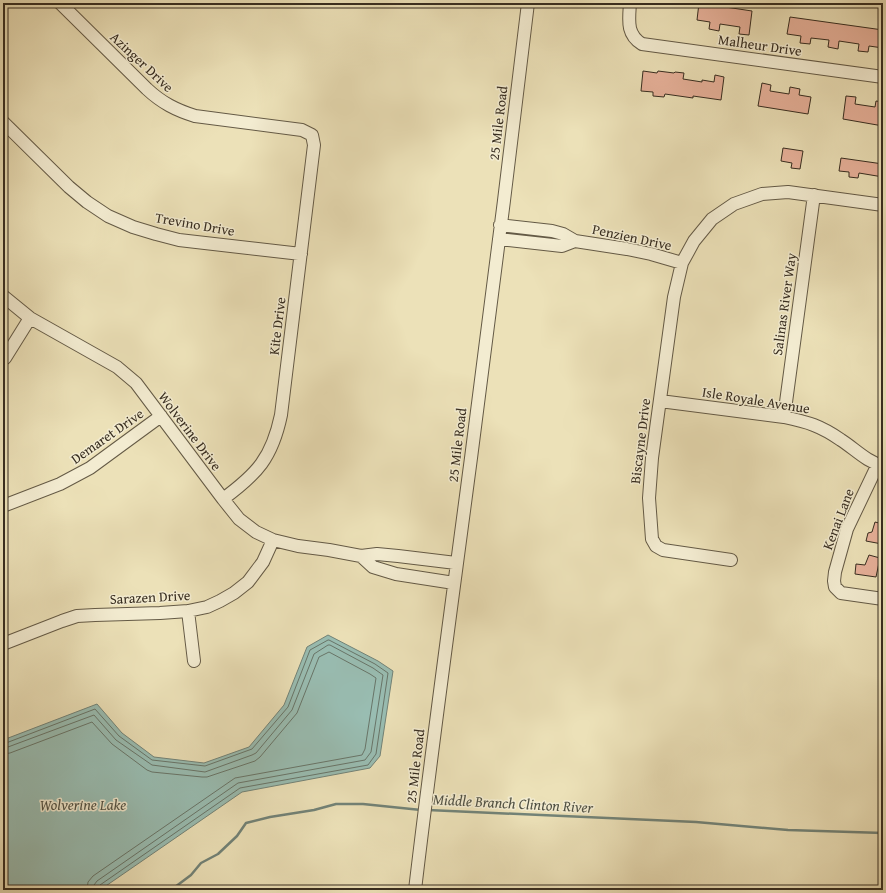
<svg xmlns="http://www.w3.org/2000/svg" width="886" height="893" viewBox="0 0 886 893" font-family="'Gentium Book Plus',serif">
<rect width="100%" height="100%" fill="#ece1b8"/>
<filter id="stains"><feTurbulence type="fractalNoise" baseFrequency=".005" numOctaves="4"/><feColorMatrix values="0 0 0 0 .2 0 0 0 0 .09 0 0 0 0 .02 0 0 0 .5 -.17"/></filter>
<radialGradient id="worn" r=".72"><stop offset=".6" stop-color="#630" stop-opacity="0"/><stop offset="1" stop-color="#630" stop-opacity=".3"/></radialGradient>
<path fill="#99bdb2" stroke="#728378" d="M 328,635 L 378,661 L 393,671 L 380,756 L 370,768 L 242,792 L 100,890 L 3,890 L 3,740 L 97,704 L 122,733 L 154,757 L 204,763 L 249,747 L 284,705 L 307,647 Z"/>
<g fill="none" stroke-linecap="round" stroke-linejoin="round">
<path stroke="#687569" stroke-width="1" d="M 3,743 L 6,743 L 95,709 L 119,736 L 152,760 L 205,766 L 252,749 L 288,707 L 310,650 L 328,640 L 329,640 L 375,664 L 388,673 L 376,754 L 368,765 L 240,788 L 100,885 L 98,887 L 98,890
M 3,748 L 8,747 L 94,715 L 116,740 L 152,765 L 205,772 L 252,755 L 256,753 L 292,710 L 314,654 L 328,645 L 330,645 L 373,668 L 383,675 L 371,752 L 365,760 L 238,783 L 97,881 L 94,885 L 93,890
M 3,754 L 10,753 L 92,722 L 112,744 L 147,770 L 152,772 L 202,777 L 207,777 L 255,761 L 260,757 L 297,713 L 319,657 L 329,652 L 370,674 L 376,678 L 365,749 L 362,755 L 235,778 L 93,876 L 88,882 L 87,890"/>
<path stroke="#728378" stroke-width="2.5" d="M 428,810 L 696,822 L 788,830 L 883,833
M 171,890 L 191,875 L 201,863 L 218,854 L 237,836 L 246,823 L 270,817 L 314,810 L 336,804 L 363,804 L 421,810"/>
</g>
<path fill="#e7b19a" stroke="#372d20" d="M 699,3 L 752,11 L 749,35 L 739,34 L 740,27 L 720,24 L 719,31 L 709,29 L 710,22 L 697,20 Z
M 790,17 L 883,30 L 883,48 L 869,46 L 868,52 L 858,51 L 859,44 L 839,41 L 838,49 L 828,47 L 829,40 L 811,38 L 810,44 L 800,43 L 801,36 L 787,34 Z
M 643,71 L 657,73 L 658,71 L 674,73 L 675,72 L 684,73 L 683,79 L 702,82 L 702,80 L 714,82 L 715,75 L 724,77 L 721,100 L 693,96 L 693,98 L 665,94 L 664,97 L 653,96 L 653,92 L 641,91 Z
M 762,83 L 771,85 L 770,91 L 789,94 L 790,87 L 800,89 L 799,95 L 811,97 L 808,114 L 758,106 Z
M 846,96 L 856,97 L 855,104 L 875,107 L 876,101 L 883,102 L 883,126 L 843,119 Z
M 783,148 L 803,151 L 800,169 L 791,168 L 792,163 L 781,161 Z
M 841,158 L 883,164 L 883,177 L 859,173 L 858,178 L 849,177 L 849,172 L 839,171 Z
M 875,522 L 883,524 L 882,544 L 866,541 L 868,533 L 872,532 Z
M 869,555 L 880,558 L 876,577 L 855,574 L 856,564 L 865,565 Z"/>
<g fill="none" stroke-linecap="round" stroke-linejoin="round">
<g stroke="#645a46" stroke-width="14">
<path id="minor" d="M 60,3 L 147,89 C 162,103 176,110 195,116 L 302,130 L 312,135 L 314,145 L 281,415 C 272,458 257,474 223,499
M 630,3 C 629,20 626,34 642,44 L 883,77
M 3,122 L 69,187 L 87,202 L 108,216 L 133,227 L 156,234 L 179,240 L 301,254
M 500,225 L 552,231 L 563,234 L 575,241 L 627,249 L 651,254 L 682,263
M 499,239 L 562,246 L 575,241
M 3,296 L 30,318 L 117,367 L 136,383 L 223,499 L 239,519 L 256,532 L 273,540 L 298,546 L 329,550 L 361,556 L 377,554 L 398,556 L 456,563
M 5,358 L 30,318
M 660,401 L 784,417 C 808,422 821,426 841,440 C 855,449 867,462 883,466
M 784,417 L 814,195
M 878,464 L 847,529 L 835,572 L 834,581 L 835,587 L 841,593 L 883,599
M 3,506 L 60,484 L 90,468 L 161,416
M 361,556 L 373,567 L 396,574 L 454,583
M 731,560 L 663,550 L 656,546 L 652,539 L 649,498 L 652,458 L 674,297 L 682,263 L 694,241 L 712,219 L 734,204 L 762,194 L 788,192 L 883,205
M 188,611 L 194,661
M 3,644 L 62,621 L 77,616 L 95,615 L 160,613 L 188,611 L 207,607 L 220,601 L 234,593 L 248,582 L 263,562 L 273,540
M 415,890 C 432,746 452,602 471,458 C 491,306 510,155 528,3"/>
</g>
<use href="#minor" stroke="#f3ecd1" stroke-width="12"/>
</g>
<g text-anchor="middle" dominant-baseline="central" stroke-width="3" stroke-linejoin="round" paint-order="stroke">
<g font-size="14" fill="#372d20" stroke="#f3ecd1">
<text transform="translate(760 45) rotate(8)">Malheur Drive</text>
<text transform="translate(142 62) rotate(43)">Azinger Drive</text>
<text transform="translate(498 123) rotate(-83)">25 Mile Road</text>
<text transform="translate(195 224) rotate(10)">Trevino Drive</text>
<text transform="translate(632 237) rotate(12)">Penzien Drive</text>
<text transform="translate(784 304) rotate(-82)">Salinas River Way</text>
<text transform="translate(277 326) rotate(-83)">Kite Drive</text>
<text transform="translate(756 400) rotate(9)">Isle Royale Avenue</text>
<text transform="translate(190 431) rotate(53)">Wolverine Drive</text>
<text transform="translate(107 436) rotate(-35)">Demaret Drive</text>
<text transform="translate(640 441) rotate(-83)">Biscayne Drive</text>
<text transform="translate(457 445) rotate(-83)">25 Mile Road</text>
<text transform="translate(838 519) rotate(-69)">Kenai Lane</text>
<text transform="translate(150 597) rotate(-3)">Sarazen Drive</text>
<text transform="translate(415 766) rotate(-83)">25 Mile Road</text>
</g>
<g font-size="15" font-style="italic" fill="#505144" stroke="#f3ecd1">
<text transform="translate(513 803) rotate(3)">Middle Branch Clinton River</text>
<text x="83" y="804">Wolverine Lake</text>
</g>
</g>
<rect width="886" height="893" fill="none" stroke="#ece1b8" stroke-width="16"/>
<rect x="4" y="4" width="878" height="885" fill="none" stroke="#372d20" stroke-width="2"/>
<rect x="8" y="8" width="870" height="877" fill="none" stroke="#372d20"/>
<rect width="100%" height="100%" filter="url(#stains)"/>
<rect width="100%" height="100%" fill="url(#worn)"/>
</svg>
